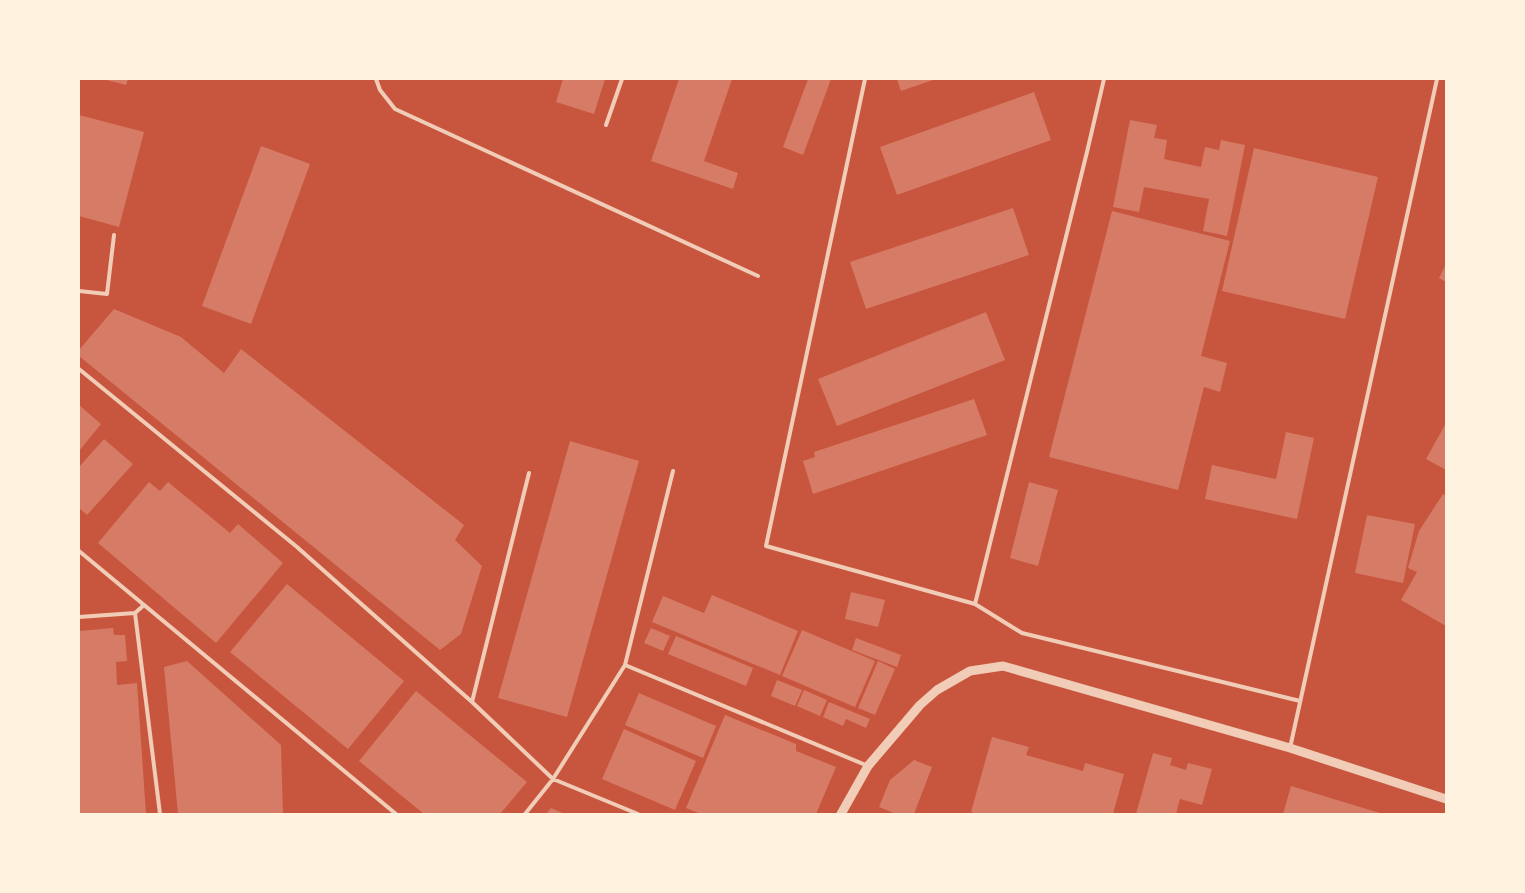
<svg xmlns="http://www.w3.org/2000/svg" width="1525" height="893" viewBox="0 0 1525 893" font-family="Literata,serif">
<rect width="100%" height="100%" fill="#c8553d"/>
<path fill="#d67c66" d="M 103,79 L 128,79 L 126,85 Z
M 563,79 L 605,79 L 594,114 L 556,102 Z
M 679,79 L 732,79 L 704,161 L 738,173 L 733,189 L 651,161 Z
M 808,79 L 831,79 L 803,155 L 783,147 Z
M 897,79 L 936,79 L 901,91 Z
M 1034,92 L 1051,140 L 897,195 L 880,147 Z
M 79,115 L 144,132 L 119,227 L 79,216 Z
M 1130,120 L 1157,125 L 1154,138 L 1167,140 L 1164,159 L 1201,167 L 1205,147 L 1219,150 L 1221,140 L 1245,145 L 1227,236 L 1203,231 L 1209,199 L 1144,187 L 1139,212 L 1113,207 Z
M 261,146 L 310,164 L 251,324 L 202,306 Z
M 1254,148 L 1378,177 L 1345,319 L 1222,291 Z
M 1013,208 L 1029,255 L 866,309 L 850,262 Z
M 1112,211 L 1230,241 L 1201,356 L 1227,363 L 1220,392 L 1204,387 L 1178,490 L 1049,457 Z
M 1446,264 L 1446,282 L 1439,278 Z
M 114,309 L 181,337 L 224,373 L 241,349 L 464,525 L 455,540 L 482,566 L 461,634 L 440,650 L 79,356 L 79,350 Z
M 986,312 L 1005,360 L 837,426 L 818,379 Z
M 974,399 L 987,435 L 813,494 L 803,461 L 815,457 L 814,452 Z
M 79,405 L 101,424 L 79,451 Z
M 1446,423 L 1446,470 L 1426,459 Z
M 1286,432 L 1314,438 L 1297,519 L 1205,499 L 1212,465 L 1276,479 Z
M 104,439 L 133,464 L 87,515 L 79,508 L 79,467 Z
M 570,441 L 639,461 L 567,717 L 498,698 Z
M 149,482 L 160,491 L 168,482 L 230,533 L 238,524 L 283,563 L 216,643 L 98,543 Z
M 1029,482 L 1058,490 L 1038,566 L 1010,558 Z
M 1443,494 L 1446,496 L 1446,626 L 1401,600 L 1417,572 L 1408,568 L 1419,531 Z
M 1367,515 L 1415,524 L 1403,583 L 1355,573 Z
M 287,584 L 404,681 L 348,749 L 230,652 Z
M 851,592 L 885,600 L 878,627 L 845,619 Z
M 712,595 L 798,631 L 780,675 L 652,622 L 663,596 L 704,613 Z
M 113,628 L 114,635 L 125,635 L 127,661 L 116,662 L 117,685 L 137,683 L 146,814 L 79,814 L 79,631 Z
M 651,628 L 670,636 L 663,651 L 644,643 Z
M 802,630 L 875,661 L 855,707 L 782,676 Z
M 676,636 L 753,668 L 746,686 L 668,654 Z
M 856,638 L 901,655 L 897,667 L 852,650 Z
M 187,661 L 281,745 L 283,814 L 178,814 L 164,667 Z
M 878,661 L 895,669 L 875,715 L 858,708 Z
M 777,680 L 802,690 L 795,706 L 771,696 Z
M 804,690 L 827,700 L 820,716 L 797,706 Z
M 416,691 L 527,782 L 500,814 L 424,814 L 359,761 Z
M 639,693 L 716,726 L 703,758 L 625,725 Z
M 829,702 L 870,719 L 866,728 L 846,719 L 843,726 L 823,717 Z
M 725,715 L 796,744 L 796,751 L 836,767 L 816,814 L 701,814 L 686,808 Z
M 624,729 L 696,761 L 675,810 L 602,779 Z
M 992,737 L 1029,747 L 1026,755 L 1083,771 L 1085,763 L 1124,774 L 1113,814 L 978,814 L 971,812 Z
M 1153,753 L 1172,758 L 1170,765 L 1186,770 L 1188,763 L 1212,769 L 1202,805 L 1180,799 L 1176,814 L 1136,814 Z
M 914,760 L 932,767 L 914,814 L 896,814 L 879,807 L 890,780 Z
M 1291,786 L 1383,814 L 1283,814 Z
M 551,808 L 565,814 L 546,814 Z"/>
<g fill="none" stroke-linecap="round" stroke-linejoin="round">
<path stroke="#f1ccb7" stroke-width="4" d="M 376,79 L 380,90 L 395,109 L 758,276
M 865,79 L 766,546 L 975,604
M 1104,79 L 1087,152 L 975,604 L 1022,633 L 1300,701
M 606,125 L 622,79
M 79,291 L 107,294 L 114,235
M 79,369 L 297,547 L 472,702 L 553,779 L 638,814
M 79,551 L 396,814
M 135,613 L 160,814
M 79,617 L 135,613 L 144,605
M 625,665 L 868,766
M 472,702 L 529,473
M 1290,748 L 1437,79
M 525,814 L 553,779 L 625,665 L 673,471"/>
<path stroke="#f1ccb7" stroke-width="9" d="M 841,814 L 868,766 L 920,705 L 937,690 L 970,671 L 1003,666 L 1290,748 L 1446,799"/>
</g>
<rect width="1525" height="893" fill="none" stroke="#fff3e0" stroke-width="160"/>
</svg>
